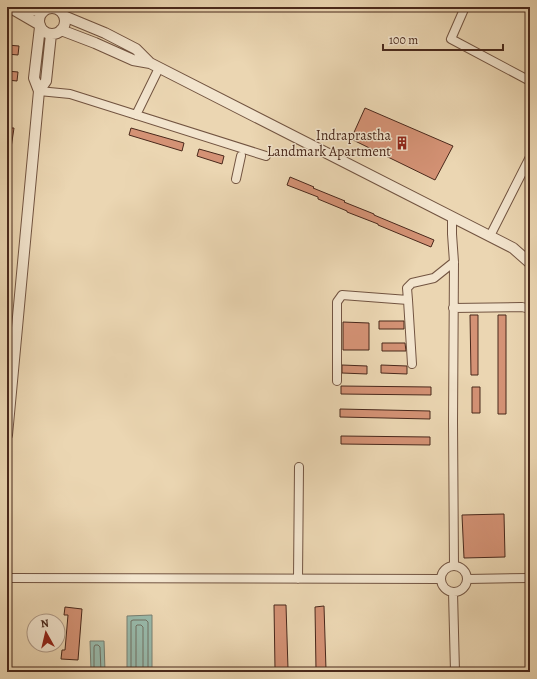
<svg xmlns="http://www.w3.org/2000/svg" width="537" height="679" viewBox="0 0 537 679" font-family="Alegreya,serif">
<rect width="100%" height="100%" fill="#ebd6b2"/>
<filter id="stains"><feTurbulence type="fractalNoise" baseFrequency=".005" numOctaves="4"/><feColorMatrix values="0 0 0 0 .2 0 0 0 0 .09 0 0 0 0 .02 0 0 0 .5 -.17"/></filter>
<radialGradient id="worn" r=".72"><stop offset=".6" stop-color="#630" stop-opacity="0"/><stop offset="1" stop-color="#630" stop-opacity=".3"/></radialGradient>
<path fill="#98b9aa" stroke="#787f71" d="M 152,615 L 152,672 L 127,672 L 127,616 Z
M 90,641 L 104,641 L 105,671 L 91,671 Z"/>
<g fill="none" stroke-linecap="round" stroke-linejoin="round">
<path stroke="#707062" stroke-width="1" d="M 94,672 L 94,647 L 95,645 L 98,645 L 100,647 L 101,672
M 131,672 L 131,621 L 133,620 L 146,620 L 148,622 L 148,672
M 136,672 L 136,626 L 137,625 L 141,625 L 143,627 L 143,672"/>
</g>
<path fill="#d49275" stroke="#49281b" d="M 7,45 L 19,46 L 18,55 L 7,54 Z
M 7,71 L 18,72 L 17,81 L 7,80 Z
M 365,108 L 453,146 L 435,180 L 351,139 Z
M 7,128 L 14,128 L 11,148 L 7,148 Z
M 131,128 L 184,143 L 182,151 L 129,135 Z
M 199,149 L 224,156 L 222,164 L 197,156 Z
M 290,177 L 314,187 L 313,188 L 345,201 L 344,202 L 374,214 L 374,215 L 434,240 L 431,247 L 378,225 L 378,224 L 347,212 L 347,211 L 318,199 L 318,197 L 287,185 Z
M 470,315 L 478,315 L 478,375 L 471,375 Z
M 498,315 L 506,315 L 506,414 L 498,414 Z
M 379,321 L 404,321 L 404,329 L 379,329 Z
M 343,322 L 369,323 L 369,350 L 343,350 Z
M 382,343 L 405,343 L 406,351 L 382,351 Z
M 342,365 L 367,366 L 367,374 L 342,373 Z
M 381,365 L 407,366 L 407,374 L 381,373 Z
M 341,386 L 431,387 L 431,395 L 341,394 Z
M 472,387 L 480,387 L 480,413 L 472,413 Z
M 340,409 L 430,411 L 430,419 L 340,417 Z
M 341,436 L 430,437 L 430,445 L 341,444 Z
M 504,514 L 505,557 L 464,558 L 462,515 Z
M 274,605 L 286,605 L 288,669 L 275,669 Z
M 324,606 L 326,670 L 316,670 L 315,607 Z
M 65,607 L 82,609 L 78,660 L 61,659 L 62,650 L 65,650 L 68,615 L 64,615 Z"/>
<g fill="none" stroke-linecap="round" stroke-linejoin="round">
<g stroke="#725441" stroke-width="10">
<path id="minor" d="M 465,7 L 451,39 L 530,81
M 39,91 L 70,94 L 266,156
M 136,115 L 159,68
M 236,179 L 241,156
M 452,217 L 452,234 L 454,262 L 453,422 L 454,566
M 490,236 L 530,157
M 408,300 L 407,288 L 412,283 L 434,278 L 454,262
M 453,308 L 522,307 L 530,309
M 337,381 L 337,302 L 342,295 L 408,300 L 412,364
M441 579a13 13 0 1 1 26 0a13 13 0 1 1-26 0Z
M 7,578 L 441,579
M 298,579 L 299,467
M 467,579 L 530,578
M 453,592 L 455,672"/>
</g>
<g stroke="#725441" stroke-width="12">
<path id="tertiary" d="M 9,7 L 40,25
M 18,7 L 43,12
M39 21a13 13 0 1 1 26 0a13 13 0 1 1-26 0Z
M 64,16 L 105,33 L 136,49 L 150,63
M 61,30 L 95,43 L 133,60 L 150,63 L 513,248 L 530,263
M 39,91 L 46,81 L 51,34
M 7,435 L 39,91 L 34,78 L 40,27"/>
</g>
<use href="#minor" stroke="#f2e4cd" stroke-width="8"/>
<use href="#tertiary" stroke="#f2e4cd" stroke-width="10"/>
</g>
<defs>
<g id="building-bare" transform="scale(1.08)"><path d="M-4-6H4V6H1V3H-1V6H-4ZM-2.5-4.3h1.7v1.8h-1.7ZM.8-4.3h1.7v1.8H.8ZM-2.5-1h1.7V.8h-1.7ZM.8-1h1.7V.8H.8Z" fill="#8f2418" stroke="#f2e4cd" stroke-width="2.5" paint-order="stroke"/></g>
</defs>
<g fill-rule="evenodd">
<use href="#building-bare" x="402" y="143"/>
</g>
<g text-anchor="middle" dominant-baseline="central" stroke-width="3" stroke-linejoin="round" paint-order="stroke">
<g font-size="14" fill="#49281b" stroke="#f2e4cd" text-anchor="end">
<text x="391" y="135">Indraprastha<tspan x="391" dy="16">Landmark Apartment</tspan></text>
</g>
</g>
<rect width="537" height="679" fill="none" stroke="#ebd6b2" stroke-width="24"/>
<rect x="8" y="8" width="521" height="663" fill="none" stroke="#49281b" stroke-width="2"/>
<rect x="12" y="12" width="513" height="655" fill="none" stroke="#49281b"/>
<g transform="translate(46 633) rotate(352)"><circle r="19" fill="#f2e4cd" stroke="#ae9986"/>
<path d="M0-3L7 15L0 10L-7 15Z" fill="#8f2418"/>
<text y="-6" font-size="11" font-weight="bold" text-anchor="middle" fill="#49281b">N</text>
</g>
<path d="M383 44v6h120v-6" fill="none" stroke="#49281b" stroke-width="2"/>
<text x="389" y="44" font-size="12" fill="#49281b" stroke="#f2e4cd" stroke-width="3" paint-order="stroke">100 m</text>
<rect width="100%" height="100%" filter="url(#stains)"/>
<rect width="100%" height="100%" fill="url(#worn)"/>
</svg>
